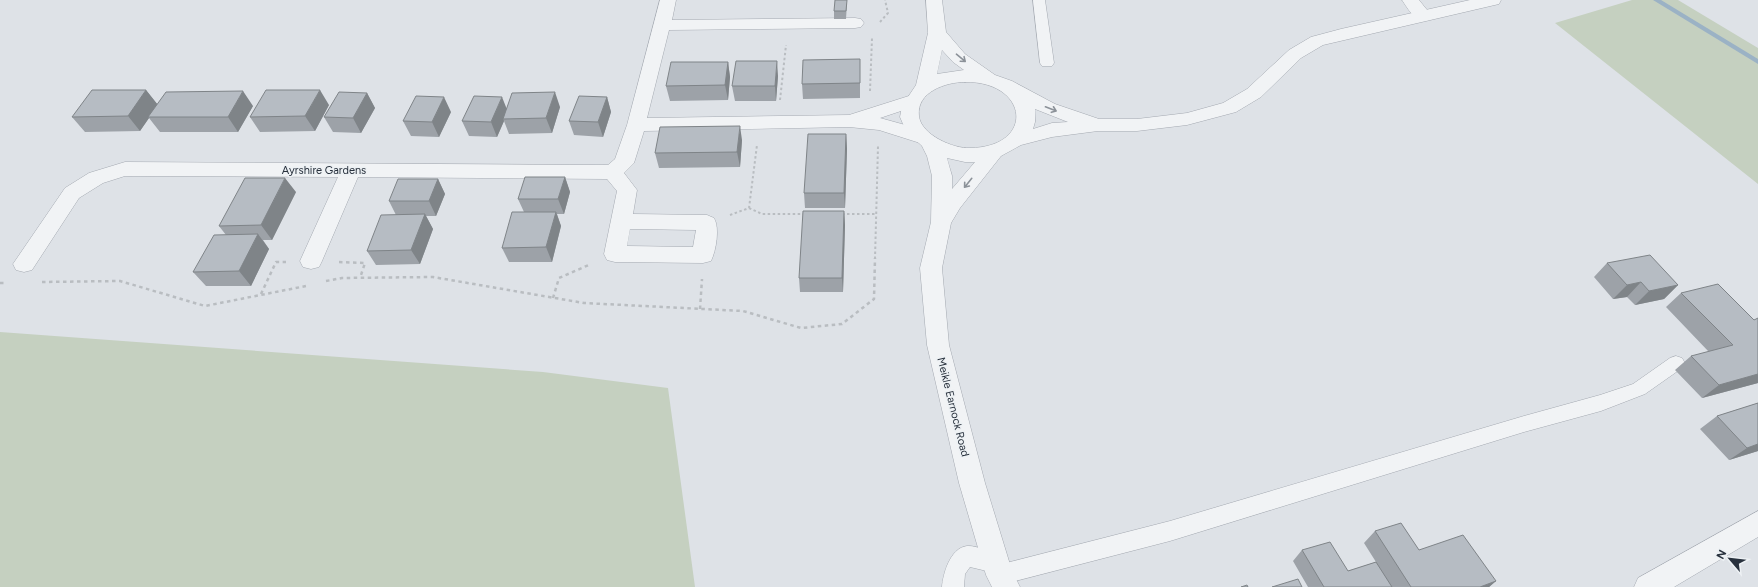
<svg xmlns="http://www.w3.org/2000/svg" width="1758" height="587" viewBox="0 0 1758 587" font-family="Figtree,sans-serif">
<rect width="100%" height="100%" fill="#dee2e7"/>
<path fill="#c5d0c0" d="M 1632,0 L 1678,0 L 1758,48 L 1758,184 L 1555,23 Z
M 0,332 L 543,372 L 668,388 L 695,587 L 0,587 Z"/>
<g fill="none" stroke-linecap="round" stroke-linejoin="round">
<path fill="#9bb2c5" fill-rule="evenodd" d="M 1653,0 L 1661,0 L 1758,59 L 1758,64 Z"/>
<g stroke="#a4a9b1" stroke-width="1">
<path id="service" d="M 1033,0 L 1045,0 L 1054,63 L 1052,66 L 1042,66 L 1040,63 Z
M 1676,356 L 1682,358 L 1685,363 L 1682,368 L 1645,394 L 1601,411 L 1524,432 L 1170,541 L 1000,585 L 993,582 L 990,575 L 991,572 L 970,567 L 965,574 L 964,587 L 942,587 C 943,574 950,548 967,546 C 975,545 995,553 1003,556 L 1006,563 L 1170,521 L 1524,416 L 1600,395 L 1633,384 L 1670,358 Z"/>
</g>
<g stroke="#a4a9b1" stroke-width="1">
<path id="minor" d="M 660,0 L 676,0 L 672,20 L 855,18 L 861,19 L 864,23 L 861,27 L 855,28 L 669,30 L 647,118 L 849,115 L 912,95 L 919,97 L 921,101 L 919,105 L 880,118 L 927,131 L 930,136 L 927,141 L 920,143 L 879,130 L 849,127 L 644,131 L 634,163 L 624,173 L 637,190 L 633,214 L 707,215 L 714,218 C 720,228 716,251 711,261 L 703,263 L 615,262 L 607,260 L 604,254 L 617,191 L 607,179 L 358,177 L 322,261 L 319,267 L 311,269 L 303,267 L 300,261 L 338,177 L 125,176 L 103,183 L 79,198 L 32,270 L 24,272 L 16,270 L 13,264 L 65,188 L 89,173 L 125,162 L 608,165 L 615,159 L 627,125 ZM 630,229 L 696,230 L 693,247 L 627,246 Z
M 1402,0 L 1419,0 L 1432,16 L 1429,20 C 1415,23 1409,10 1402,0 Z
M 1758,511 L 1758,537 L 1674,587 L 1634,587 L 1638,578 Z"/>
</g>
<g stroke="#a4a9b1" stroke-width="1">
<path id="tertiary" d="M 926,0 L 942,0 L 946,32 L 965,54 L 995,75 L 1012,81 L 1055,104 L 1099,119 L 1137,119 L 1187,113 L 1223,103 L 1247,89 L 1289,50 L 1311,37 L 1341,29 L 1470,0 L 1501,0 L 1499,4 L 1323,45 L 1301,58 L 1261,97 L 1236,112 L 1187,125 L 1137,131 L 1098,131 L 1052,137 L 1021,145 L 1001,156 L 960,208 L 951,223 L 942,268 L 949,345 L 985,483 L 1012,571 L 1020,587 L 992,587 L 986,575 L 959,483 L 927,345 L 920,268 L 931,222 L 932,176 L 927,156 L 922,146 L 906,131 L 900,117 L 902,106 L 916,85 L 928,33 ZM 942,50 L 953,62 L 964,70 L 937,74 ZM 965,82 C 1029,81 1036,147 970,148 C 954,149 921,135 919,116 C 916,92 946,82 965,82 ZM 1035,109 L 1068,122 L 1052,123 L 1033,129 L 1035,122 ZM 947,158 L 965,162 L 975,162 L 952,189 L 952,176 Z"/>
</g>
<path stroke="#b9bdc1" stroke-width="2" stroke-dasharray="2.5 2.5" stroke-linecap="butt" d="M 880,22 L 888,13 L 885,0
M 870,91 L 872,38
M 780,100 L 786,45
M 749,208 L 762,214 L 805,214
M 842,214 L 876,214
M 730,215 L 749,208 L 757,145
M 875,259 L 878,146"/>
<path stroke="#b9bdc1" stroke-width="2.5" stroke-dasharray="3.5 3.5" stroke-linecap="butt" d="M 339,262 L 365,263 L 360,278
M 326,281 L 342,278 L 433,277 L 584,303 L 743,311 L 801,328 L 842,324 L 874,299 L 875,258
M 42,282 L 120,281 L 205,306 L 306,286
M 0,283 L 7,283
M 261,294 L 276,262 L 286,262
M 553,298 L 559,278 L 591,264
M 700,309 L 702,279"/>
<use href="#service" fill="#f1f3f5" fill-rule="evenodd"/>
<use href="#minor" fill="#f1f3f5" fill-rule="evenodd"/>
<use href="#tertiary" fill="#f1f3f5" fill-rule="evenodd"/>
</g>
<path fill="#9da2a8" d="M 847,3 L 846,19 L 834,19 L 834,11 Z
M 860,59 L 860,98 L 803,99 L 802,84 Z
M 728,62 L 730,77 L 728,100 L 670,101 L 666,86 Z
M 778,76 L 776,101 L 735,101 L 732,86 Z
M 146,90 L 157,104 L 253,106 L 238,132 L 160,132 L 149,118 L 140,131 L 85,132 L 72,117 Z
M 367,93 L 375,108 L 361,133 L 333,132 L 324,117 Z
M 607,97 L 611,112 L 603,137 L 574,135 L 569,121 Z
M 329,105 L 315,131 L 260,132 L 250,117 Z
M 560,107 L 552,133 L 509,134 L 504,121 L 497,137 L 469,136 L 462,121 L 507,108 Z
M 451,112 L 439,137 L 411,136 L 403,121 Z
M 846,134 L 847,149 L 845,208 L 805,208 L 804,193 Z
M 742,140 L 740,167 L 659,168 L 655,153 Z
M 565,177 L 570,192 L 564,214 L 557,214 L 561,226 L 552,262 L 509,262 L 502,248 L 524,212 L 518,199 Z
M 438,179 L 445,194 L 436,216 L 426,216 L 433,229 L 420,264 L 376,265 L 367,251 L 396,215 L 389,201 Z
M 296,192 L 272,240 L 263,240 L 269,249 L 251,286 L 206,286 L 193,272 L 226,235 L 219,226 Z
M 844,211 L 845,225 L 843,292 L 800,292 L 799,278 Z
M 1607,263 L 1678,285 L 1664,299 L 1635,305 L 1627,297 L 1613,299 L 1594,277 Z
M 1681,293 L 1754,320 L 1758,318 L 1758,383 L 1702,398 L 1675,370 L 1691,356 L 1709,352 L 1666,307 Z
M 1758,403 L 1758,451 L 1729,460 L 1700,429 L 1717,416 Z
M 1375,531 L 1419,550 L 1496,581 L 1489,587 L 1308,587 L 1293,561 L 1302,550 L 1348,571 L 1376,562 L 1364,543 Z"/>
<path fill="#7f8488" d="M 777,61 L 778,76 L 776,101 L 775,86 Z
M 728,62 L 730,77 L 728,100 L 725,85 Z
M 146,90 L 158,105 L 148,117 L 149,118 L 140,131 L 128,116 Z
M 320,90 L 329,105 L 315,131 L 305,116 Z
M 243,91 L 253,106 L 238,132 L 228,117 Z
M 555,92 L 560,107 L 552,133 L 546,118 Z
M 367,93 L 375,108 L 361,133 L 353,118 Z
M 444,97 L 451,112 L 439,137 L 432,122 Z
M 502,97 L 508,112 L 503,119 L 504,121 L 497,137 L 491,122 Z
M 607,97 L 611,112 L 603,137 L 598,122 Z
M 740,126 L 742,140 L 740,167 L 737,152 Z
M 846,134 L 847,149 L 845,208 L 844,193 Z
M 565,177 L 570,192 L 564,214 L 558,199 Z
M 285,178 L 296,192 L 272,240 L 261,225 Z
M 438,179 L 445,194 L 436,216 L 429,201 Z
M 844,211 L 845,225 L 843,292 L 842,278 Z
M 556,212 L 561,226 L 552,262 L 546,247 Z
M 425,214 L 433,229 L 420,264 L 411,250 Z
M 258,234 L 269,249 L 251,286 L 239,271 Z
M 1641,282 L 1627,297 L 1613,299 L 1627,285 Z
M 1678,285 L 1664,299 L 1635,305 L 1649,291 Z
M 1758,374 L 1758,383 L 1702,398 L 1719,385 Z
M 1758,444 L 1758,451 L 1729,460 L 1747,448 Z
M 1496,581 L 1489,587 L 1480,587 Z"/>
<path fill="#b6bcc3" stroke="#7f8488" d="M 835,0 L 847,0 L 846,11 L 834,11 Z
M 860,59 L 860,83 L 802,84 L 803,60 Z
M 736,61 L 777,61 L 775,86 L 732,86 Z
M 671,62 L 728,62 L 725,85 L 666,86 Z
M 92,90 L 146,90 L 128,116 L 72,117 Z
M 266,90 L 320,90 L 305,116 L 250,117 Z
M 243,91 L 228,117 L 148,117 L 166,92 Z
M 339,92 L 367,93 L 353,118 L 324,117 Z
M 555,92 L 546,118 L 503,119 L 512,93 Z
M 416,96 L 444,97 L 432,122 L 403,121 Z
M 474,96 L 502,97 L 491,122 L 462,121 Z
M 579,96 L 607,97 L 598,122 L 569,121 Z
M 740,126 L 737,152 L 655,153 L 660,127 Z
M 808,134 L 846,134 L 844,193 L 804,193 Z
M 525,177 L 565,177 L 558,199 L 518,199 Z
M 245,178 L 285,178 L 261,225 L 219,226 Z
M 398,179 L 438,179 L 429,201 L 389,201 Z
M 803,211 L 844,211 L 842,278 L 799,278 Z
M 512,212 L 556,212 L 546,247 L 502,248 Z
M 425,214 L 411,250 L 367,251 L 381,215 Z
M 258,234 L 239,271 L 193,272 L 214,235 Z
M 1650,255 L 1678,285 L 1649,291 L 1641,282 L 1627,285 L 1607,263 Z
M 1718,284 L 1754,320 L 1758,318 L 1758,374 L 1719,385 L 1691,356 L 1733,345 L 1681,293 Z
M 1758,403 L 1758,444 L 1747,448 L 1717,416 Z
M 1401,523 L 1419,550 L 1463,535 L 1496,581 L 1480,587 L 1411,587 L 1375,531 Z
M 1330,542 L 1348,571 L 1376,562 L 1392,587 L 1324,587 L 1302,550 Z
M 1298,579 L 1302,587 L 1272,587 Z
M 1247,585 L 1248,587 L 1241,587 Z"/>
<defs><path id="oneway-shaft" d="M-6 0H5M1.5-3L5.5 0L1.5 3" fill="none" stroke-width="1.6" stroke-linecap="round" stroke-linejoin="round"/></defs>
<g stroke="#8c9299">
<use href="#oneway-shaft" transform="translate(961 58) rotate(40)"/>
<use href="#oneway-shaft" transform="translate(1051 109) rotate(21)"/>
<use href="#oneway-shaft" transform="translate(968 183) rotate(129)"/>
</g>
<g text-anchor="middle" dominant-baseline="central" stroke-width="3" stroke-linejoin="round" paint-order="stroke">
<g font-size="11" fill="#28313d" stroke="#edf1f4">
<text x="324" y="170">Ayrshire Gardens</text>
<text transform="translate(953 407) rotate(76)">Meikle Earnock Road</text>
</g>
</g>
<g transform="translate(1730 559) rotate(298)" stroke="#edf1f4" stroke-width="3" paint-order="stroke">
<path d="M0-3L7 15L0 10L-7 15Z" fill="#28313d"/>
<text y="-6" font-size="11" font-weight="bold" text-anchor="middle" fill="#28313d">N</text>
</g>
</svg>
